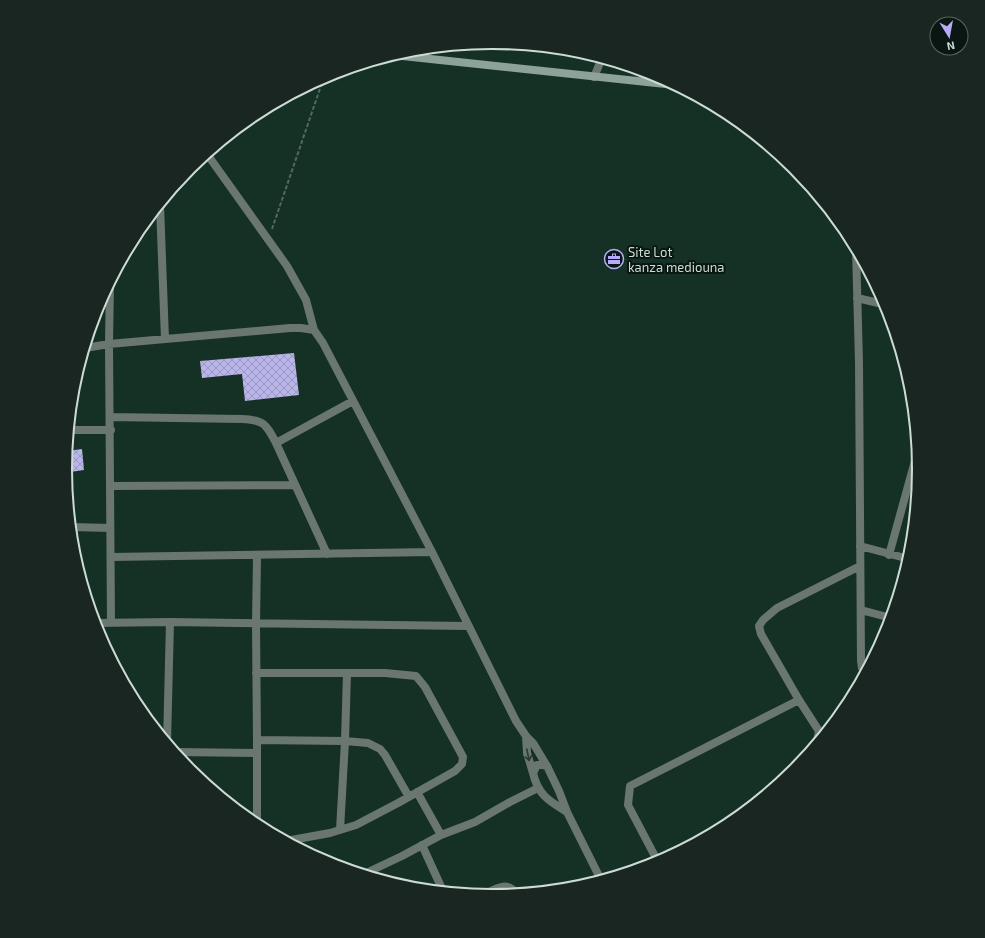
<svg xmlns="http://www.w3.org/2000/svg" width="985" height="938" viewBox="0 0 985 938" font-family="'Exo 2',sans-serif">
<defs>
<pattern id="building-cross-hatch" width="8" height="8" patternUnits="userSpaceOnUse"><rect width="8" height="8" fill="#b9b4e9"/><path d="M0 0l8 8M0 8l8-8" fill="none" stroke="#9a98bf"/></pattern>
</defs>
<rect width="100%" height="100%" fill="#153126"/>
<path fill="url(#building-cross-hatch)" d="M 294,353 L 299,395 L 245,401 L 242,374 L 202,378 L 200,361 Z
M 82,449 L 84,470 L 70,472 L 70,470 L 66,470 L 67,451 Z"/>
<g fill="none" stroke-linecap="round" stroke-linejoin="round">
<path stroke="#51695f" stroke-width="2" stroke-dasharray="4 2" stroke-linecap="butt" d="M 272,229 L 324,77"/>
<path stroke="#6a7771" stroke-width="8" d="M 594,77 L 602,58
M 207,154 L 287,266 L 306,300 L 314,330 L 323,343 L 432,552 L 516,721 L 526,736 L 533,743 L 547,766
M 160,205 L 165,339
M 856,248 L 859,363 L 861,661 L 862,668 L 865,674
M 110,283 L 109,344 L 111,623
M 857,298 L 887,305
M 85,348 L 109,344 L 290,328 L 301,328 L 314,330
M 110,417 L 242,419 C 264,420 266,424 276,443 L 327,554
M 69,430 L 111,430
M 276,443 L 353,401
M 110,486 L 294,485
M 71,527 L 110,528
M 860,546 L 909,559
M 889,555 L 918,450
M 111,557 L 432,552
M 861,610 L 891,618
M 95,623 L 170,622
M 256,673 L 385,673 L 416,676 L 425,687 L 463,757 L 462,764 L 455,771 L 398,803 L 356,825 L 330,833 L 286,841
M 526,736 L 527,753 L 533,773
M 257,740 L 256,624 L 257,556
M 167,743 L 170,622 L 468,626
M 817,743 L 819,731 L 799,700 L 761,634 L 759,626 L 763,620 L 777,608 L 860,566
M 175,752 L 257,753
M 417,792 L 441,835
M 567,812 C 549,801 538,795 533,773 L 537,765 L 543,765 L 547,766 L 559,791 L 567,812 L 601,880
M 257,825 L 257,740 L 345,741 L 368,743 L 380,749 L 385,755 L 409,797
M 340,830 L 345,741 L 347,673
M 422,845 L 443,891
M 658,862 L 628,805 L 630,786 L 799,700
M 364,874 L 402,856 L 441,835 L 475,822 L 510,802 L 538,788
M 483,895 C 495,889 507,880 517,894"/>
<path stroke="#8da299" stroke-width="8" d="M 393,55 L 675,85"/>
</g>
<defs><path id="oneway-shaft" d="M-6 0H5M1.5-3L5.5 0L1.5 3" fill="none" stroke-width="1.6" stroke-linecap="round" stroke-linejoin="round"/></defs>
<use stroke="#2c3833" href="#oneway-shaft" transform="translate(528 755) rotate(78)"/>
<defs>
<g id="office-ring" transform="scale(1)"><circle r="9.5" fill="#0a1611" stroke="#b5acf8" stroke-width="1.5"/><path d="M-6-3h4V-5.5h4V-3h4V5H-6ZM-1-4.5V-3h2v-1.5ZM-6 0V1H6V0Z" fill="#b5acf8"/></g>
</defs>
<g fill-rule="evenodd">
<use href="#office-ring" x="614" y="259"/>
</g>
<g text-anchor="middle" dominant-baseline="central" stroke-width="4" stroke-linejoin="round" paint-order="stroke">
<g font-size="13" fill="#ccdcd5" stroke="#0a1611" text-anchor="start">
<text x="628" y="252">Site Lot<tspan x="628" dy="15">kanza mediouna</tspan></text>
</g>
</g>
<path d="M0 0H985V938H0ZM72 469a420 420 0 1 1 840 0a420 420 0 1 1-840 0Z" fill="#1a2621" fill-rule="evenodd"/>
<path fill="none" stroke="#ccdcd5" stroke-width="2" d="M72 469a420 420 0 1 1 840 0a420 420 0 1 1-840 0Z"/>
<g transform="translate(949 36) rotate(169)"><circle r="19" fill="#0a1611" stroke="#58655f"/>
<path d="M0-3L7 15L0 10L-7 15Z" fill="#b5acf8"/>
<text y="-6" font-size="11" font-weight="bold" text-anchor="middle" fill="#ccdcd5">N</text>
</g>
</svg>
